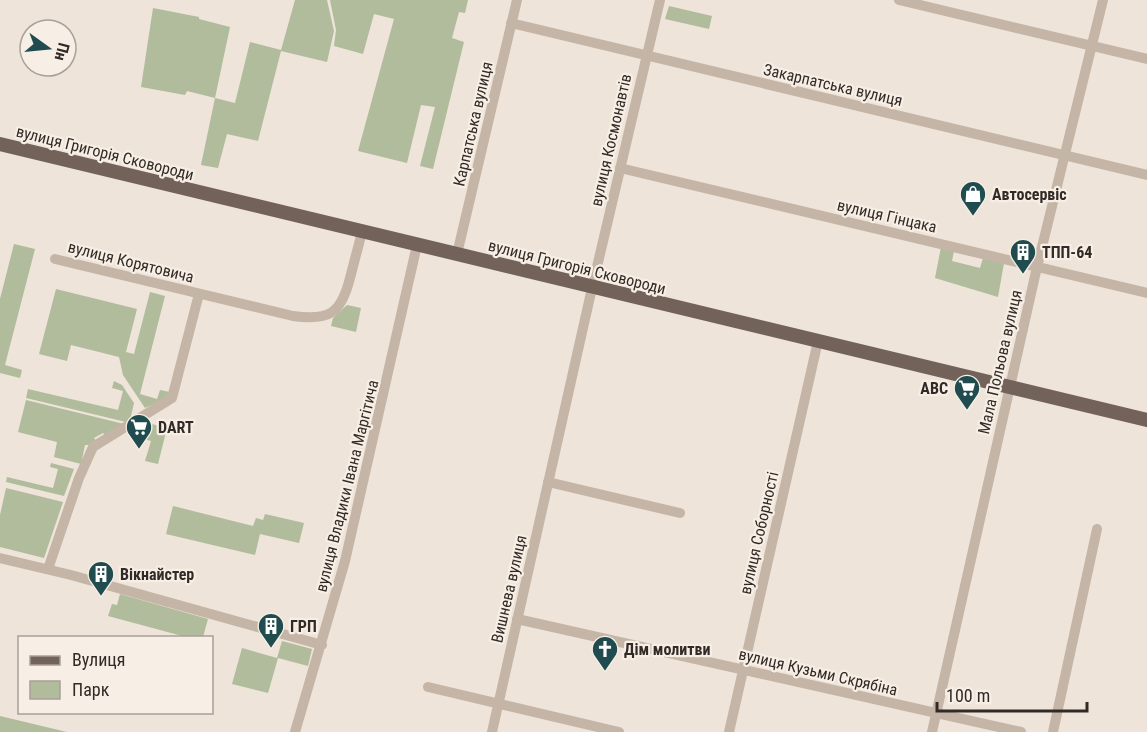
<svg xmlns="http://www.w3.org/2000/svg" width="1147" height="732" viewBox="0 0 1147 732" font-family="'Roboto Condensed',sans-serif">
<rect width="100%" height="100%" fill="#eee4d9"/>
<path fill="#b0bc9b" d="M 295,0 L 327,0 L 334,31 L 327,62 L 281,51 L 258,141 L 227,134 L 218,168 L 201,165 L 215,98 L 187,91 L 185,95 L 141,87 L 153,8 L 199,17 L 199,19 L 230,27 L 215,98 L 235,103 L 250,42 L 281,50 Z
M 330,0 L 468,0 L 465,13 L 459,12 L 452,38 L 464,42 L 433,169 L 420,166 L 435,107 L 421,105 L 407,163 L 358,151 L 394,19 L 374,14 L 363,54 L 334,46 L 336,30 Z
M 669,6 L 712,16 L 709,29 L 665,19 Z
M 14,244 L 35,249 L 5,365 L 22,370 L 20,378 L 0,373 L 0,299 Z
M 941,247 L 954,251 L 952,261 L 980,268 L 983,258 L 1004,263 L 998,297 L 935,278 Z
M 56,289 L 137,309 L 126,352 L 134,354 L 150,292 L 165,296 L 140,394 L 157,399 L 160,390 L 170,392 L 164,399 L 145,408 L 123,375 L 119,357 L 71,345 L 67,361 L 39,354 Z
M 347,305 L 361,308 L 356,332 L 331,326 L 333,318 Z
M 114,381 L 122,385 L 134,403 L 130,420 L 126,422 L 26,398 L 28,389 L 118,410 L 123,391 L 112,388 Z
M 26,400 L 124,424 L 105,435 L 103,433 L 94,438 L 96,441 L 89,445 L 85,445 L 81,464 L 54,457 L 57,442 L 18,432 Z
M 144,422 L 167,428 L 158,464 L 145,461 L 151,441 L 140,438 Z
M 51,463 L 74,469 L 64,496 L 6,482 L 7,477 L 53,488 L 58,469 L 50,467 Z
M 6,488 L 63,502 L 44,558 L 0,547 L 0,515 Z
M 173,506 L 253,526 L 256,518 L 263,520 L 265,514 L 304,523 L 299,543 L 260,534 L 255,555 L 166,534 Z
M 120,594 L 208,619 L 203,637 L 186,637 L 108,616 L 112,604 L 117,605 Z
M 282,641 L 312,649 L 308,666 L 278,658 L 268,693 L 232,684 L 242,648 L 277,658 Z
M 0,716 L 67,732 L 0,732 Z"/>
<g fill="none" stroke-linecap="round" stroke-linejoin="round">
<path stroke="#c5b5a6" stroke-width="10" d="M 899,0 L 1147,59
M 511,23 L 1147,175
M 620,168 L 1147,293
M 457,254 L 517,0
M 55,259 L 293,316 C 329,321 341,314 350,278 C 354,263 358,247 362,232
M 548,482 L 680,513
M 0,558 L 71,575 L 322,645
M 48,569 L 79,478 L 93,447 L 172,398 L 199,294
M 517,619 L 1021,732
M 428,687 L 619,732
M 295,732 L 345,561 L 417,245
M 492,732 L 592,288 L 660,0
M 729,732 L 818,341
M 932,732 L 1037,267 L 1103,0
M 1053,732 L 1097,529"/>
<path stroke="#736259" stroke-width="14" d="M 0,144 L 1147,420"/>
</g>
<defs>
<g id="shop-pin" transform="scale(1.35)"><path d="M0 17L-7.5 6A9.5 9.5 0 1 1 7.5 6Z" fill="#204c4f" stroke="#f7efe5"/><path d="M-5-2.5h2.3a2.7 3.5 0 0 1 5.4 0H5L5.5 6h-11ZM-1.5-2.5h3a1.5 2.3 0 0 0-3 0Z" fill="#fff"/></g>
<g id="building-pin" transform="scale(1.35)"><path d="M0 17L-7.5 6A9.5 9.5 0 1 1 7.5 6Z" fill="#204c4f" stroke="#f7efe5"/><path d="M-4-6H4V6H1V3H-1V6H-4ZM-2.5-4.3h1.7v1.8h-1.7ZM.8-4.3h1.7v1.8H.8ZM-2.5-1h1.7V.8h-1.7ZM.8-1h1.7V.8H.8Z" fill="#fff"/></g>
<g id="supermarket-pin" transform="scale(1.35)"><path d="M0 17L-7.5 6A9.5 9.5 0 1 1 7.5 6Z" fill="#204c4f" stroke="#f7efe5"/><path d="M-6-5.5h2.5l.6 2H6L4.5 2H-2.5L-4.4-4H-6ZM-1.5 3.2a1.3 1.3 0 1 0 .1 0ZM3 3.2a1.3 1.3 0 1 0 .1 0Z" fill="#fff"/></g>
<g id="church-pin" transform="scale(1.35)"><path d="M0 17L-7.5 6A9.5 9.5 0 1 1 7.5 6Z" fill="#204c4f" stroke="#f7efe5"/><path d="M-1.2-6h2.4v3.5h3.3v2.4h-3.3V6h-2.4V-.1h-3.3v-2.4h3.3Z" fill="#fff"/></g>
</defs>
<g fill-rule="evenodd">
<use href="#shop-pin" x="973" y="194"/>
<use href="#building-pin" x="1023" y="252"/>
<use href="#supermarket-pin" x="967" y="388"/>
<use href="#supermarket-pin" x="139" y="427"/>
<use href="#building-pin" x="101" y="574"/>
<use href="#building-pin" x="271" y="626"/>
<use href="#church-pin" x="605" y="649"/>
</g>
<g text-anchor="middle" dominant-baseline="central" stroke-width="4.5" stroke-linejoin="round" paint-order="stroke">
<g font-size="16" fill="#322a26" stroke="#f7efe5">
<text transform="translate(833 85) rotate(13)">Закарпатська вулиця</text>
<text transform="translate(473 124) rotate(-77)">Карпатська вулиця</text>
<text transform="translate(611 140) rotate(-77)">вулиця Космонавтів</text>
<text transform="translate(105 153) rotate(14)">вулиця Григорія Сковороди</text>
<text transform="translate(887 216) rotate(13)">вулиця Гінцака</text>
<text transform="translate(131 262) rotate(14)">вулиця Корятовича</text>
<text transform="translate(577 267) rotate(14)">вулиця Григорія Сковороди</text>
<text transform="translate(1000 362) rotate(-77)">Мала Польова вулиця</text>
<text transform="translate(347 486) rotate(-76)">вулиця Владики Івана Маргітича</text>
<text transform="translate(759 533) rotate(-77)">вулиця Соборності</text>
<text transform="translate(509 589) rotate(-77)">Вишнева вулиця</text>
<text transform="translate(818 672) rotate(13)">вулиця Кузьми Скрябіна</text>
</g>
<g font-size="16" font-weight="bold" fill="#322a26" stroke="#f7efe5" text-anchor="start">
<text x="992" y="194">Автосервіс</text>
<text x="1042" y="252">ТПП-64</text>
<text x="948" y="388" text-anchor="end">ABC</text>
<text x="158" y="427">DART</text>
<text x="120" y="574">Вікнайстер</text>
<text x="290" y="626">ГРП</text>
<text x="624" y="649">Дім молитви</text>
</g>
</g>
<rect x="18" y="636" width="195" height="78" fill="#f7efe5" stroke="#a8a099" stroke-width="1.5"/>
<rect x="30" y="656" width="30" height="9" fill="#736259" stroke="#a8a099" stroke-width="1.5"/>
<text x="72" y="666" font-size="18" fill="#322a26">Вулиця</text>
<rect x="30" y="681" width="30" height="18" fill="#b0bc9b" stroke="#a8a099" stroke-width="1.5"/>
<text x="72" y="696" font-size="18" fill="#322a26">Парк</text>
<g transform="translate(48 48) rotate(105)"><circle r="28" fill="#f7efe5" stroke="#a8a099" stroke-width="1.5"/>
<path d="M0-4.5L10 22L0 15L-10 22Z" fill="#204c4f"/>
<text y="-9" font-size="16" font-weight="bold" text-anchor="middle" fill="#322a26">Пн</text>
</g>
<path d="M937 702v9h150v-9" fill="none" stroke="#322a26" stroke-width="3"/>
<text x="946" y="702" font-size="18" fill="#322a26" stroke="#f7efe5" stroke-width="4.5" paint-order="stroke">100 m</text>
</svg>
